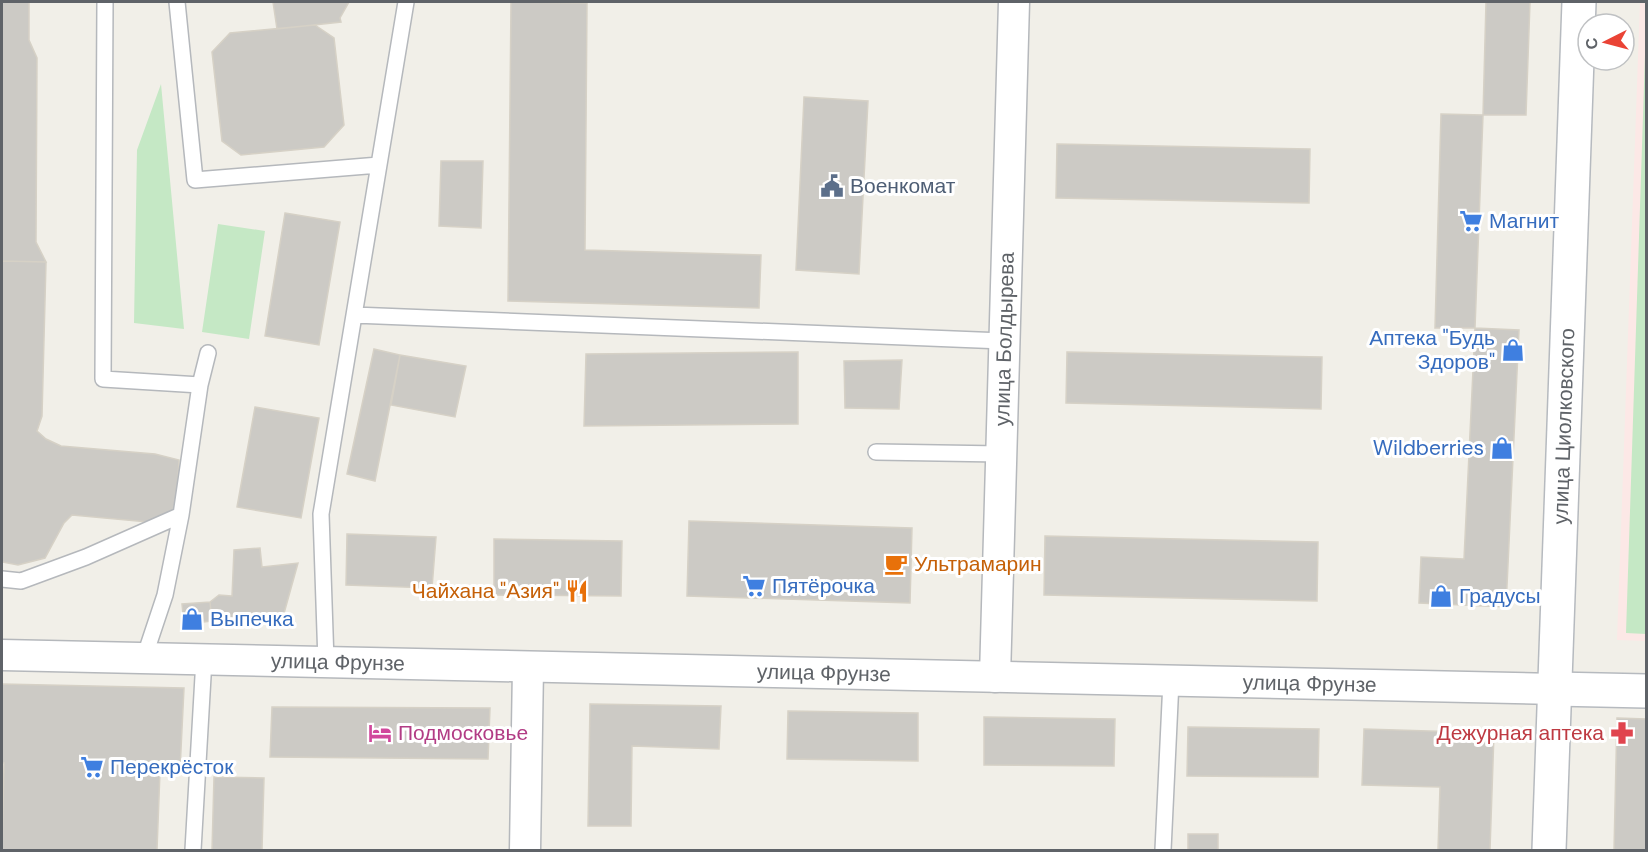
<svg xmlns="http://www.w3.org/2000/svg" width="1648" height="852" viewBox="0 0 1648 852" font-family="'DM Sans',sans-serif">
<rect width="100%" height="100%" fill="#f1efe8"/>
<path fill="#fce8e6" d="M 1640,2 L 1646,2 L 1646,641 L 1617,640 Z"/>
<path fill="#c5e8c5" d="M 1646,24 L 1646,634 L 1626,633 Z
M 161,84 L 184,329 L 134,323 L 137,150 Z
M 218,224 L 265,231 L 249,339 L 202,332 Z"/>
<path fill="#cccac5" stroke="#d6d1c6" stroke-width="1.5" d="M 2,2 L 29,2 L 29,40 L 37,58 L 36,242 L 46,262 L 2,261 Z
M 273,2 L 349,2 L 340,18 L 341,22 L 277,29 Z
M 511,2 L 587,3 L 585,250 L 761,255 L 759,308 L 508,301 Z
M 1486,2 L 1530,2 L 1526,115 L 1483,115 Z
M 315,25 L 334,38 L 344,125 L 324,147 L 241,155 L 222,141 L 212,52 L 230,33 Z
M 804,97 L 868,101 L 859,274 L 796,270 Z
M 1441,114 L 1483,115 L 1475,328 L 1435,328 Z
M 1057,144 L 1310,149 L 1309,203 L 1056,198 Z
M 441,161 L 483,161 L 481,228 L 439,226 Z
M 285,213 L 340,222 L 319,345 L 265,336 Z
M 2,261 L 46,262 L 42,416 L 37,431 L 46,439 L 61,446 L 155,454 L 179,460 L 176,513 L 148,522 L 72,515 L 64,523 L 45,558 L 18,565 L 2,562 Z
M 1475,328 L 1519,330 L 1506,607 L 1419,603 L 1421,557 L 1464,559 Z
M 374,349 L 400,355 L 375,481 L 347,474 Z
M 798,352 L 798,424 L 584,426 L 586,354 Z
M 1067,352 L 1322,357 L 1321,409 L 1066,403 Z
M 400,355 L 466,366 L 455,417 L 391,405 Z
M 902,360 L 899,409 L 845,408 L 844,361 Z
M 255,407 L 319,418 L 301,518 L 237,507 Z
M 689,521 L 912,528 L 910,603 L 687,596 Z
M 347,534 L 436,537 L 432,588 L 346,585 Z
M 1045,536 L 1318,542 L 1317,601 L 1044,595 Z
M 494,539 L 622,541 L 621,596 L 494,595 Z
M 260,548 L 262,567 L 298,563 L 283,617 L 212,621 L 210,602 L 219,595 L 232,596 L 234,550 Z
M 210,602 L 212,621 L 184,624 L 182,604 Z
M 2,684 L 184,688 L 180,770 L 160,771 L 157,850 L 2,850 L 4,763 L 2,763 Z
M 590,704 L 721,706 L 719,749 L 632,746 L 631,826 L 588,826 Z
M 272,707 L 490,708 L 488,759 L 270,757 Z
M 788,711 L 918,713 L 918,761 L 787,759 Z
M 984,717 L 1115,719 L 1114,766 L 984,765 Z
M 1617,718 L 1646,719 L 1646,850 L 1614,850 Z
M 1188,727 L 1319,729 L 1318,777 L 1187,776 Z
M 1364,729 L 1494,733 L 1490,850 L 1438,850 L 1440,787 L 1362,785 Z
M 214,777 L 264,778 L 262,850 L 212,850 Z
M 1188,834 L 1218,834 L 1218,850 L 1188,850 Z"/>
<g fill="none" stroke-linecap="round" stroke-linejoin="round">
<g stroke="#b5b8bc" stroke-width="18">
<path id="lane" d="M 105,2 L 103,379 L 200,385 L 181,515 L 165,595 L 144,658
M 177,2 L 195,180 L 379,165
M 354,315 L 1003,341
M 200,385 L 208,353
M 876,452 L 1001,454
M 2,579 L 21,581 L 86,557 L 181,515
M 326,662 L 321,514 L 406,2
M 193,850 L 204,659
M 1163,850 L 1171,681"/>
</g>
<g stroke="#b5b8bc" stroke-width="33">
<g id="street">
<path id="s1" d="M 2,655 L 1555,689"/>
<path id="s2" d="M 995,677 L 1014,2"/>
<path d="M 525,850 L 528,667"/>
</g>
</g>
<g stroke="#b6babf" stroke-width="36">
<g id="secondary">
<path d="M 1555,689 L 1646,691"/>
<path id="s3" d="M 1549,850 L 1579,2"/>
</g>
</g>
<use href="#lane" stroke="#fff" stroke-width="15"/>
<use href="#street" stroke="#fff" stroke-width="30"/>
<use href="#secondary" stroke="#fff" stroke-width="33"/>
</g>
<defs>
<g id="civic-bare" transform="scale(1.8)"><path d="M-.6-6.5H3V-4.5H.6V-3L4-1V1h2V6H-6V1h2V-1L-.6-3ZM-1.2 2.5V6h2.4V2.5Z" fill="#5c6f8a" stroke="#fff" stroke-width="2.5" paint-order="stroke"/></g>
<g id="supermarket-bare" transform="scale(1.8)"><path d="M-6-5.5h2.5l.6 2H6L4.5 2H-2.5L-4.4-4H-6ZM-1.5 3.2a1.3 1.3 0 1 0 .1 0ZM3 3.2a1.3 1.3 0 1 0 .1 0Z" fill="#3f7fe0" stroke="#fff" stroke-width="2.5" paint-order="stroke"/></g>
<g id="shop-bare" transform="scale(1.8)"><path d="M-5-2.5h2.3a2.7 3.5 0 0 1 5.4 0H5L5.5 6h-11ZM-1.5-2.5h3a1.5 2.3 0 0 0-3 0Z" fill="#3f7fe0" stroke="#fff" stroke-width="2.5" paint-order="stroke"/></g>
<g id="cafe-bare" transform="scale(1.8)"><path d="M-5.5-4.5H6V0H3Q3 3.5 0 3.5H-2.5Q-5.5 3.5-5.5 0ZM3-3.2v2h1.7v-2ZM-6 4.5H4V6H-6Z" fill="#e8710a" stroke="#fff" stroke-width="2.5" paint-order="stroke"/></g>
<g id="restaurant-bare" transform="scale(1.8)"><path d="M-5-6h1v4h1v-4h1v4h1v-4h1v5L-1.5 .5V6h-2V.5L-5-1ZM5-6V6H3V1.5H1.5Q1.5-4 5-6Z" fill="#e8710a" stroke="#fff" stroke-width="2.5" paint-order="stroke"/></g>
<g id="hotel-bare" transform="scale(1.8)"><path d="M-6-4.5h1.5V1H6V5H4.5V3h-9V5H-6ZM-4 0a1.8 1.8 0 1 1 3.6 0ZM.5 0V-2.5h3Q6-2.5 6 0Z" fill="#d1479c" stroke="#fff" stroke-width="2.5" paint-order="stroke"/></g>
<g id="pharmacy-bare" transform="scale(1.8)"><path d="M-2-6h4v4h4v4h-4v4h-4v-4h-4v-4h4Z" fill="#e0444e" stroke="#fff" stroke-width="2.5" paint-order="stroke"/></g>
</defs>
<g fill-rule="evenodd">
<use href="#civic-bare" x="832" y="186"/>
<use href="#supermarket-bare" x="1471" y="221"/>
<use href="#shop-bare" x="1513" y="350"/>
<use href="#shop-bare" x="1502" y="448"/>
<use href="#cafe-bare" x="896" y="564"/>
<use href="#supermarket-bare" x="754" y="586"/>
<use href="#restaurant-bare" x="577" y="591"/>
<use href="#shop-bare" x="1441" y="596"/>
<use href="#shop-bare" x="192" y="619"/>
<use href="#hotel-bare" x="380" y="733"/>
<use href="#pharmacy-bare" x="1622" y="733"/>
<use href="#supermarket-bare" x="92" y="767"/>
</g>
<g text-anchor="middle" dominant-baseline="central" stroke-width="6" stroke-linejoin="round" paint-order="stroke">
<g font-size="21" fill="#4e5e75" stroke="#fff" text-anchor="start">
<text x="850" y="186">Военкомат</text>
</g>
<g font-size="21" fill="#366cbe" stroke="#fff" text-anchor="start">
<text x="1489" y="221">Магнит</text>
<text x="1495" y="338" text-anchor="end">Аптека "Будь<tspan x="1495" dy="24">Здоров"</tspan></text>
<text x="1484" y="448" text-anchor="end">Wildberries</text>
<text x="772" y="586">Пятёрочка</text>
<text x="1459" y="596">Градусы</text>
<text x="210" y="619">Выпечка</text>
<text x="110" y="767">Перекрёсток</text>
</g>
<g font-size="21" fill="#5f6368" stroke="#fff">
<text stroke="none"><textPath href="#s2" startOffset="338">улица Болдырева</textPath></text>
<text stroke="none"><textPath href="#s3" startOffset="424">улица Циолковского</textPath></text>
<text stroke="none"><textPath href="#s1" startOffset="336">улица Фрунзе</textPath></text>
<text stroke="none"><textPath href="#s1" startOffset="822">улица Фрунзе</textPath></text>
<text stroke="none"><textPath href="#s1" startOffset="1308">улица Фрунзе</textPath></text>
</g>
<g font-size="21" fill="#c56008" stroke="#fff" text-anchor="start">
<text x="914" y="564">Ультрамарин</text>
<text x="559" y="591" text-anchor="end">Чайхана "Азия"</text>
</g>
<g font-size="21" fill="#b23c85" stroke="#fff" text-anchor="start">
<text x="398" y="733">Подмосковье</text>
</g>
<g font-size="21" fill="#be3a42" stroke="#fff" text-anchor="end">
<text x="1604" y="733">Дежурная аптека</text>
</g>
</g>
<rect width="1648" height="852" fill="none" stroke="#5f6368" stroke-width="6"/>
<g transform="translate(1606 42) rotate(264)"><circle r="28" fill="#ffffff" stroke="#bfc1c3" stroke-width="1.5"/>
<path d="M0-4.5L10 22L0 15L-10 22Z" fill="#ea4335"/>
<text y="-9" font-size="16" font-weight="bold" text-anchor="middle" fill="#5f6368">С</text>
</g>
</svg>
